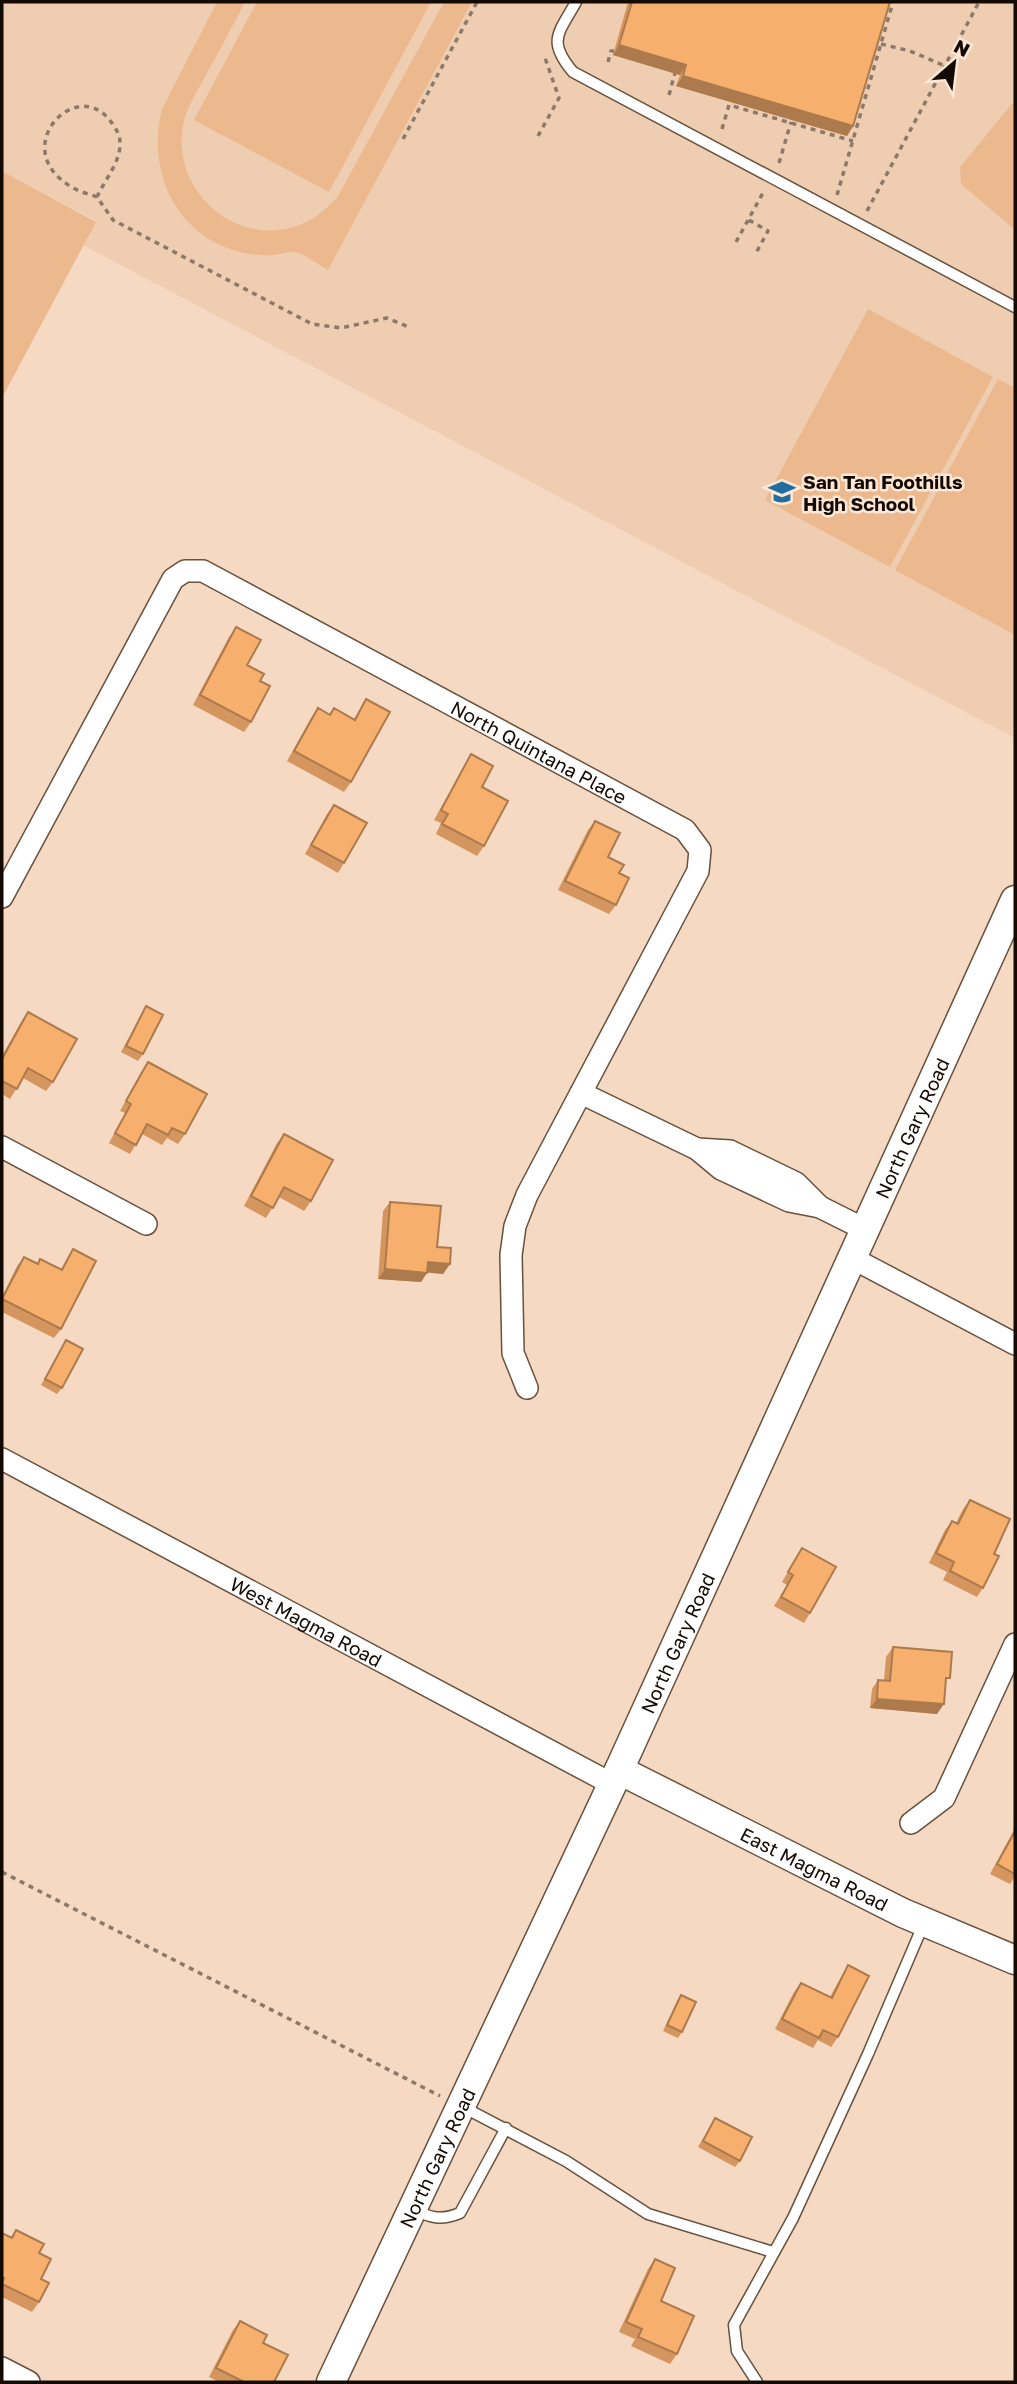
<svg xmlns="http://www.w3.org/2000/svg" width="1017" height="2384" viewBox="0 0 1017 2384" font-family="'Golos Text',sans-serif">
<rect width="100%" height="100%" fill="#f5d9c2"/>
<path fill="#efcdb1" d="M 2,2 L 1015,2 L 1015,738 L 83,245 L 96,221 L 2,171 Z"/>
<path fill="#ebb98d" d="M 217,2 L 245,2 C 233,26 220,49 207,73 C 197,92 184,111 182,132 C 175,199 246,253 308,221 C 319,216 328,206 337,198 L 444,2 L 472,2 L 328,270 C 319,265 305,254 295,252 C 288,251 280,255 273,255 C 261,256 248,254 236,251 C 173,232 147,169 162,109 Z
M 257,2 L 431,2 L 329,192 L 194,120 Z
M 1015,100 L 1015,230 L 961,184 L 960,167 Z
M 2,171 L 96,222 L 2,398 Z
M 868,309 L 993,377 L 890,567 L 765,500 Z
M 998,379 L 1015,388 L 1015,635 L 895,570 Z"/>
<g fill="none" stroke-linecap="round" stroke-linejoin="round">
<g stroke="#68513d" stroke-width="13">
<path id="lane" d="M 576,2 C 558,34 547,41 573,72 L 1015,307
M 463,2107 L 566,2161 L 648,2214 L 773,2252
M 412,2209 C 431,2218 441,2221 460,2213 L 506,2128
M 757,2382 L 737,2351 L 734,2325 L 793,2218 L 868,2054 L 924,1923"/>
</g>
<g stroke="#68513d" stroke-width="24">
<g id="street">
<path id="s1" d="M 2,897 L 173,579 L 185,571 L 203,571 L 685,830 L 700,850 L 698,871 L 527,1195 L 515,1226 L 511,1255 L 513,1353 L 527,1388"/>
<path d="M 581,1093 L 697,1149 L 721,1169 L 789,1201 L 820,1207 L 864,1229"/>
<path d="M 2,1147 L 146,1224"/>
<path d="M 697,1149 L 730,1151 L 796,1183 L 820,1207"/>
<path d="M 852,1258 L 1015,1344"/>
<path id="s2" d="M 2,1459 L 612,1784"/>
<path d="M 911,1823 L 944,1798 L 1015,1644"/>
<path d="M 2,2368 L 29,2382"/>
</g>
</g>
<g stroke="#68513d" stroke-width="31">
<g id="secondary">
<path id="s3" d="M 619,1770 L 903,1913 L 1015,1960"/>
<path id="s4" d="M 331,2382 L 619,1770 L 1015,900"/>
</g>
</g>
<path stroke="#8c796a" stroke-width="3.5" stroke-dasharray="5 5" stroke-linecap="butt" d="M 881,44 L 910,51 L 945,66
M 608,62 L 611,51 L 614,51
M 669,95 L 675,73
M 722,129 L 729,105 L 853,141
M 538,136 L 559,98 L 544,55
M 403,139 L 477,2
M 779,163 L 791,122
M 837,195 L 893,2
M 97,197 C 89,194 79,192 72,187 C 8,151 72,78 108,118 C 114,125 120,134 120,142 C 121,162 105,179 97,197 L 113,220 L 312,324 L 341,328 L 387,318 L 411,328
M 867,211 L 979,2
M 749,220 L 768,231 L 756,253
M 736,242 L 764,191
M 2,1872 L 440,2096"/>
<use href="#lane" stroke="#fff" stroke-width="10"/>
<use href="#street" stroke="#fff" stroke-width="21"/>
<use href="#secondary" stroke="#fff" stroke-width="28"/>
</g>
<path fill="#d4965e" d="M 628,2 L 890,2 L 853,126 L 847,136 L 676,86 L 680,75 L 613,55 Z
M 236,627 L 247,665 L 260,681 L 251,722 L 244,732 L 193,705 L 229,637 Z
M 366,699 L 351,782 L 344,792 L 287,761 L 311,718 L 318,708 L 329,714 L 334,708 L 354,719 Z
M 471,754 L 482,787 L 484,846 L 477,856 L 436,834 L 441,823 L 434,820 L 465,764 Z
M 334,805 L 344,863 L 338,873 L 305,854 L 327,814 Z
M 595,821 L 608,857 L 619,873 L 616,905 L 609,914 L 558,890 L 588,830 Z
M 146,1006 L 143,1054 L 138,1061 L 121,1052 L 142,1013 Z
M 28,1012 L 53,1082 L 46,1091 L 23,1078 L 10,1099 L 2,1094 L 2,1056 L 21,1022 Z
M 148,1062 L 185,1134 L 178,1144 L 167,1138 L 162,1145 L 142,1134 L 130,1154 L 109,1143 L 125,1113 L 120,1111 L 141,1072 Z
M 284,1134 L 311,1201 L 304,1211 L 279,1197 L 266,1218 L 244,1206 L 277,1143 Z
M 390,1202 L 437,1247 L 450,1264 L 443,1274 L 427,1272 L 421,1282 L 378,1279 L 383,1211 Z
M 73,1249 L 61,1329 L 54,1338 L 2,1312 L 2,1297 L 17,1266 L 24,1257 L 37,1263 L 40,1259 L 61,1269 Z
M 66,1340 L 62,1388 L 57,1394 L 41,1385 Z
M 970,1500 L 994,1554 L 983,1588 L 977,1597 L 943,1580 L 947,1572 L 929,1563 L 945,1530 L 952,1521 L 956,1523 L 963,1509 Z
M 802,1548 L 810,1613 L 804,1623 L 774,1606 L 787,1585 L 782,1582 Z
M 893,1647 L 937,1714 L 870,1708 L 872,1689 L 878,1680 L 884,1680 L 886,1657 Z
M 1015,1828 L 1015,1879 L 1014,1878 L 1010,1884 L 990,1874 Z
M 848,1965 L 838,2037 L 831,2047 L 818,2040 L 813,2048 L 775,2029 L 794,1992 L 801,1983 L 830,1997 L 842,1975 Z
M 681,1995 L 682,2032 L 678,2038 L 663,2031 L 677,2001 Z
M 715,2118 L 740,2161 L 735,2167 L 698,2147 Z
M 16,2230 L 39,2253 L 41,2279 L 39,2302 L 32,2312 L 2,2297 L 2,2233 L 11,2237 Z
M 655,2259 L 661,2301 L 677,2354 L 670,2364 L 631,2346 L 635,2339 L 619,2332 L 648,2269 Z
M 240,2321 L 263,2343 L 274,2382 L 219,2382 L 209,2377 L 233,2330 Z"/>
<path fill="#ac7a4c" d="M 619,45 L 686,65 L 680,75 L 613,55 Z
M 683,76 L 853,126 L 847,136 L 676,86 Z
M 428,1262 L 450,1264 L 443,1274 L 422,1272 Z
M 385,1269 L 427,1273 L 421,1282 L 378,1279 Z
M 877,1699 L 944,1704 L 937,1714 L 870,1708 Z"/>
<path fill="#f6af6d" stroke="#ac7a4c" stroke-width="2" d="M 632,2 L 890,2 L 853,126 L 683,76 L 686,65 L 619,45 Z
M 236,627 L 261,640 L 247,665 L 264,674 L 260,681 L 270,686 L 251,722 L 200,695 Z
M 366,699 L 390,712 L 351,782 L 294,751 L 318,708 L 330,715 L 334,708 L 355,720 Z
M 471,754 L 493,766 L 482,787 L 508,801 L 484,846 L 442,824 L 448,814 L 441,810 Z
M 334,805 L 367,823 L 344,863 L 311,845 Z
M 595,821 L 620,833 L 608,857 L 624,865 L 619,873 L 629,878 L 616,905 L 565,881 Z
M 146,1006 L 163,1015 L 143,1054 L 126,1046 Z
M 28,1012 L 77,1039 L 53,1082 L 28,1068 L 17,1089 L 2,1081 L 2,1059 Z
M 148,1062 L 207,1094 L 185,1134 L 172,1128 L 168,1135 L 147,1124 L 136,1145 L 115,1133 L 131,1104 L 126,1101 Z
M 284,1134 L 333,1160 L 311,1201 L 284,1187 L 273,1208 L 251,1196 Z
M 390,1202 L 441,1206 L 437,1247 L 451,1248 L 450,1264 L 428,1262 L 427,1273 L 385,1269 Z
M 73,1249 L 96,1261 L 61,1329 L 2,1299 L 24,1257 L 38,1264 L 40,1259 L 62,1270 Z
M 66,1340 L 83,1349 L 62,1388 L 45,1379 Z
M 970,1500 L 1010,1519 L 994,1554 L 999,1556 L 983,1588 L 950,1571 L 954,1562 L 936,1553 L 952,1521 L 958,1524 Z
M 802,1548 L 836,1567 L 810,1613 L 781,1597 L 793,1575 L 788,1572 Z
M 893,1647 L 952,1652 L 950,1678 L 946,1678 L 944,1704 L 877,1699 L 878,1680 L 890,1681 Z
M 1015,1831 L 1015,1874 L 997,1864 Z
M 848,1965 L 869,1976 L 838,2037 L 823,2030 L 819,2038 L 782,2019 L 801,1983 L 832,1998 Z
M 681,1995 L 696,2002 L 682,2032 L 667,2025 Z
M 715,2118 L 752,2137 L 740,2161 L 703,2141 Z
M 16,2230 L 44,2244 L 39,2253 L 51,2259 L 41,2279 L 49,2283 L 39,2302 L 2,2284 L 4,2278 L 2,2277 L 2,2233 L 12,2238 Z
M 655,2259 L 675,2268 L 661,2301 L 694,2316 L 677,2354 L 638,2337 L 642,2329 L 626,2322 Z
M 240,2321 L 267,2335 L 263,2343 L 288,2355 L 274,2382 L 244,2382 L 216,2368 Z"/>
<defs>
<g id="school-bare" transform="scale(2.1)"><path d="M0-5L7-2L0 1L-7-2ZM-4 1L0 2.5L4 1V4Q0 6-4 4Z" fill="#206d9f" stroke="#fee8d5" stroke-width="2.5" paint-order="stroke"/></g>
</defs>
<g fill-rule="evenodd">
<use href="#school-bare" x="782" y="492"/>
</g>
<g text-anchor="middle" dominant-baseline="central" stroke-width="5" stroke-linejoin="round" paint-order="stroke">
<g font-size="19" font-weight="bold" fill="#130a04" stroke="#fee8d5" text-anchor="start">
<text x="803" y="481">San Tan Foothills<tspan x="803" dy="22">High School</tspan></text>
</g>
<g font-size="19" fill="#130a04" stroke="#fee8d5">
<text stroke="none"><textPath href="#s1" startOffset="775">North Quintana Place</textPath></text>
<text stroke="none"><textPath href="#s4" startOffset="1382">North Gary Road</textPath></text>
<text stroke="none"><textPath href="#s2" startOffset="345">West Magma Road</textPath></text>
<text stroke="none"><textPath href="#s4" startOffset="816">North Gary Road</textPath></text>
<text stroke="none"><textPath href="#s3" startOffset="219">East Magma Road</textPath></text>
<text stroke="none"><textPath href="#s4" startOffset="248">North Gary Road</textPath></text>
</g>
</g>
<rect width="1017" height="2384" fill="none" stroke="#130a04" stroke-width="7"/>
<g transform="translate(954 63) rotate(28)" stroke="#fee8d5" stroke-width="5" paint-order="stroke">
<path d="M0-5L12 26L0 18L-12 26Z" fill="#130a04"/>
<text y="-10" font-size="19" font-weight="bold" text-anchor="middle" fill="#130a04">N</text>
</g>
</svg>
